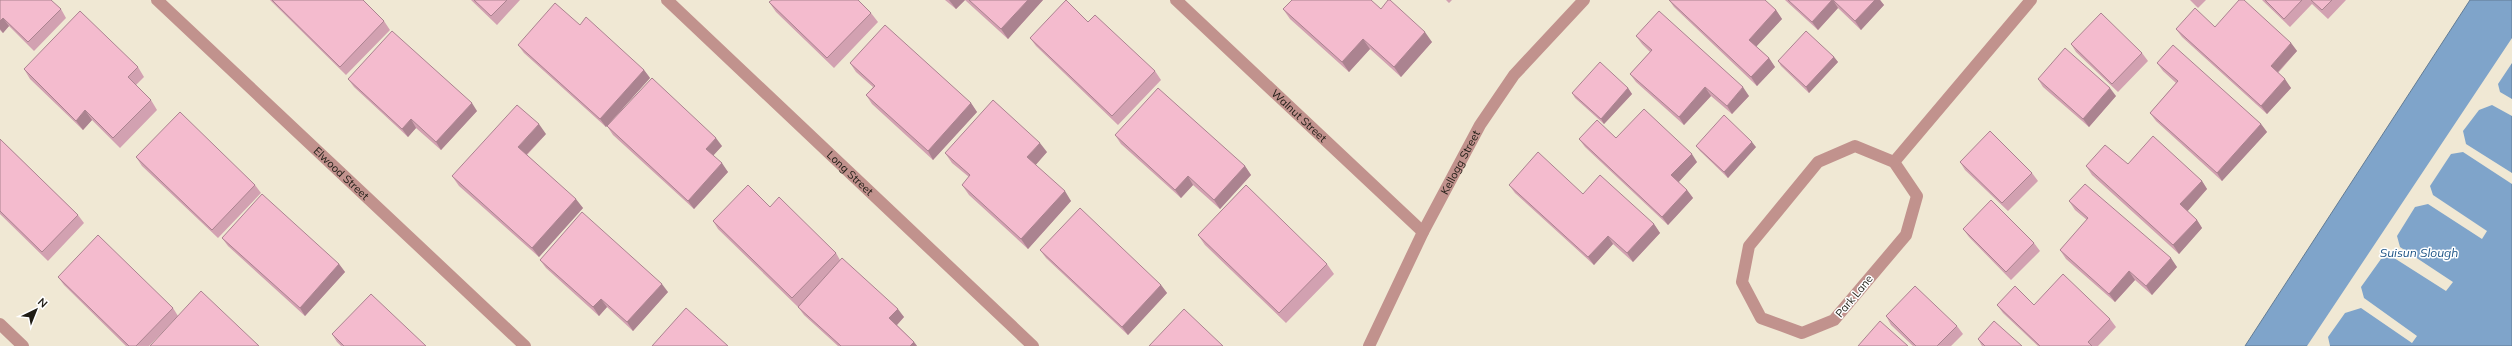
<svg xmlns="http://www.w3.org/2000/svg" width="2512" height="346" viewBox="0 0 2512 346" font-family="Mulish,sans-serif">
<rect width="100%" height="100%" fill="#f0e8d4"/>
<path fill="#7fa4ca" stroke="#627b94" d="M 2470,0 L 2512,0 L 2512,346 L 2245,346 Z"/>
<path fill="#f0e8d4" d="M 2512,38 L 2512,63 L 2498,84 L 2500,92 L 2512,99 L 2512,116 L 2492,105 L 2479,110 L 2463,131 L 2466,144 L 2512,173 L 2512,184 L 2463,152 L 2451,154 L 2430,186 L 2433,195 L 2487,231 L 2482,239 L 2428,204 L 2415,207 L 2397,236 L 2400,247 L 2453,282 L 2446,291 L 2391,256 L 2381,259 L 2361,287 L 2364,298 L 2417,336 L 2412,343 L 2361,308 L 2345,313 L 2328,337 L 2330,346 L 2307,346 Z"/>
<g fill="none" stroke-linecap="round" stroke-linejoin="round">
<g stroke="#c1928d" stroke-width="12">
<path id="s1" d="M 157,0 L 525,346"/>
<path id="s2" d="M 667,0 L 1033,346"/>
<path id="s3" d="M 1176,0 L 1423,232"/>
<path d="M 1855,146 L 1894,162 L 1917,196 L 1906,235 L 1834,320 L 1802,333 L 1761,318 L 1742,282 L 1749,246 L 1818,162 Z"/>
<path d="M 1894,162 L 2031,0"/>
<path d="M 0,324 L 23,346"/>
<path id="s4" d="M 1369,346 L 1423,232 L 1480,125 L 1514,75 L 1584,0"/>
</g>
</g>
<path fill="#d2a1b1" d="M 0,0 L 61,9 L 66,18 L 34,51 L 9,26 L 3,33 L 0,30 Z
M 270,0 L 363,0 L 384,21 L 390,30 L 346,75 Z
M 471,0 L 520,0 L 497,25 Z
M 945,0 L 965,0 L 956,9 Z
M 965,0 L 1043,0 L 1008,39 Z
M 1446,0 L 1452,0 L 1449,3 Z
M 1669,0 L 1776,10 L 1782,19 L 1756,46 L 1769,58 L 1775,67 L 1757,86 L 1674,7 Z
M 1785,0 L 1880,0 L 1884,5 L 1861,30 L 1838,8 L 1818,30 Z
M 2190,0 L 2206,0 L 2198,8 Z
M 2262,0 L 2346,0 L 2328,19 L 2312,4 L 2290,27 Z
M 769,2 L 871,13 L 878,22 L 834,68 L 776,12 Z
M 1283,9 L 1381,9 L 1432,42 L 1401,77 L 1370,49 L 1349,72 L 1290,19 Z
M 1088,22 L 1155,71 L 1161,80 L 1118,125 L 1036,46 L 1030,38 Z
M 580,25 L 644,70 L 650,78 L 606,127 L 524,53 L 518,45 Z
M 2215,27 L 2291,43 L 2297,51 L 2278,73 L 2291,88 L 2267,114 L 2182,37 L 2176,29 Z
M 1636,36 L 1749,96 L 1732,114 L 1711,96 L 1684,125 L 1636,82 L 1630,74 L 1650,52 L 1642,44 Z
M 2071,44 L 2142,53 L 2148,61 L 2118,92 L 2076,52 Z
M 1834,57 L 1838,62 L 1809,93 L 1781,66 L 1778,61 Z
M 850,63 L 971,103 L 977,112 L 933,160 L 872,104 L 866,95 L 873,87 L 856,72 Z
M 2157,63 L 2261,124 L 2267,132 L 2222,181 L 2156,121 L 2150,113 L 2176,83 L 2163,71 Z
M 138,67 L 144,77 L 136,85 L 151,100 L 157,110 L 120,148 L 92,120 L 83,130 L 30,79 L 24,69 Z
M 348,79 L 477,111 L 441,150 L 416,128 L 408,137 L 354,87 Z
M 2038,79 L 2116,96 L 2089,127 L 2043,87 Z
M 1628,88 L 1632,94 L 1604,124 L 1575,98 L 1572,93 Z
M 607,126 L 722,146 L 713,155 L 728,172 L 694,209 L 613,135 Z
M 546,134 L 527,155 L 583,208 L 539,257 L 459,186 L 452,176 Z
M 1115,135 L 1245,166 L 1251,175 L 1220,209 L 1193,185 L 1181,198 L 1121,144 Z
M 1616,138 L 1697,162 L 1678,182 L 1687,190 L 1693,198 L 1668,225 L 1585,147 L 1579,139 Z
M 0,139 L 78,215 L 84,223 L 48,261 L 0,214 Z
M 1696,146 L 1756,147 L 1728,178 L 1700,151 Z
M 1047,152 L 1035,165 L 1071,201 L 1028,249 L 969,195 L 962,185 L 969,177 L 952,163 L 945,153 Z
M 136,157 L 255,185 L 261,193 L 218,238 L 142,166 Z
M 1960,162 L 2032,173 L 2038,181 L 2008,211 L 1965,170 Z
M 2128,164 L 2202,181 L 2207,189 L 2187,211 L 2197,220 L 2202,228 L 2179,254 L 2092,175 L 2086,166 Z
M 1509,185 L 1583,194 L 1654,224 L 1660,233 L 1633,262 L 1613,244 L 1594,265 L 1515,193 Z
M 2069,201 L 2177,267 L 2152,295 L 2135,280 L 2115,302 L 2066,259 L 2060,250 L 2087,220 L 2075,210 Z
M 770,207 L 836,253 L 840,260 L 904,317 L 897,325 L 914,342 L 917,346 L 838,346 L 804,315 L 798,307 L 718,229 L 713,221 Z
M 1963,229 L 2034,243 L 2040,251 L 2011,280 L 1969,237 Z
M 1198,235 L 1327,264 L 1334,274 L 1286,323 L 1205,245 Z
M 222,238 L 339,264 L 345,272 L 305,316 L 228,246 Z
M 1040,250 L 1161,285 L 1167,293 L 1128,335 L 1046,258 Z
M 540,260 L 668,292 L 633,331 L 607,307 L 599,316 L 546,268 Z
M 58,277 L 173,308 L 178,316 L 149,346 L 126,346 L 64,285 Z
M 1997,305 L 2034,305 L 2110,319 L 2116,327 L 2098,346 L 2038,346 L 2003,313 Z
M 1886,316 L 1957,326 L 1963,334 L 1951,346 L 1913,346 L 1891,325 Z
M 332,334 L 426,346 L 341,346 L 337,342 Z
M 1978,339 L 2022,346 L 1982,346 Z"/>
<path fill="#ab8390" d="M 949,0 L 965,0 L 956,9 Z
M 1028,0 L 1043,0 L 1008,39 L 1001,29 Z
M 1832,0 L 1833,0 L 1838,8 L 1818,30 L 1812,22 Z
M 1875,0 L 1880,0 L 1884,5 L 1861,30 L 1855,21 Z
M 1776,10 L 1782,19 L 1755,48 L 1749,40 Z
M 3,18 L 9,26 L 3,33 L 0,29 L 0,21 Z
M 1425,32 L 1432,42 L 1401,77 L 1394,67 Z
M 1363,39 L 1370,49 L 1349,72 L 1342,62 Z
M 2291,43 L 2297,51 L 2276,74 L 2271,66 Z
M 1834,57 L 1838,62 L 1809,93 L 1806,87 Z
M 1769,58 L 1775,67 L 1757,86 L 1751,77 Z
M 644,70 L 650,78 L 606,127 L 600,119 Z
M 2285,79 L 2291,88 L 2267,114 L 2261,106 Z
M 1705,87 L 1711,96 L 1684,125 L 1679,117 Z
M 1743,87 L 1749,96 L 1732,114 L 1727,106 Z
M 1628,88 L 1632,94 L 1604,124 L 1601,119 Z
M 2110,88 L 2116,96 L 2089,127 L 2083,119 Z
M 472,103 L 477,111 L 441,150 L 436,142 Z
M 971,103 L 977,112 L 933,160 L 928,151 Z
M 85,110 L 92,120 L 83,130 L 76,121 Z
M 411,119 L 416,128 L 408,137 L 402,129 Z
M 539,124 L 546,134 L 525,156 L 518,147 Z
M 2261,124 L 2267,132 L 2222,181 L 2217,173 Z
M 716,138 L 722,146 L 712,157 L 706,149 Z
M 1752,142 L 1756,147 L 1728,178 L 1724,172 Z
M 1040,143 L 1047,152 L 1034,167 L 1027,157 Z
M 1692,154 L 1697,162 L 1677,184 L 1671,175 Z
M 722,163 L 728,172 L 694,209 L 688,201 Z
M 1245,166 L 1251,175 L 1220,209 L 1214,200 Z
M 1188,176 L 1193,185 L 1181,198 L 1175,190 Z
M 2202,181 L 2207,189 L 2186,213 L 2180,204 Z
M 1687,190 L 1693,198 L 1668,225 L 1662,217 Z
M 1065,191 L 1071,201 L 1028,249 L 1021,239 Z
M 576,199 L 583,208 L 539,257 L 532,248 Z
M 2197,220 L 2202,228 L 2179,254 L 2173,245 Z
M 1654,224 L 1660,233 L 1633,262 L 1627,253 Z
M 1608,236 L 1613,244 L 1594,265 L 1588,257 Z
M 2171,258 L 2177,267 L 2152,295 L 2146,286 Z
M 339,264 L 345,272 L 305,316 L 300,308 Z
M 2129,271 L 2135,280 L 2115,302 L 2109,294 Z
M 662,284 L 668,292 L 633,331 L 627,322 Z
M 1161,285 L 1167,293 L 1128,335 L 1122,327 Z
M 601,299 L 607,307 L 599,316 L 593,307 Z
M 898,309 L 904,317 L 895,327 L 889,318 Z
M 914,342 L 917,346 L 910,346 Z"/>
<path fill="#f4bbce" stroke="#ab8390" d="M 0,0 L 51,0 L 61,9 L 28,42 L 3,18 L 0,21 Z
M 272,0 L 363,0 L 384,21 L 340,67 Z
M 474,0 L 507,0 L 491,16 Z
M 772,0 L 858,0 L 871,13 L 827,58 L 769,2 Z
M 969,0 L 1028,0 L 1001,29 Z
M 1066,0 L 1088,22 L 1095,15 L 1155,71 L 1112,116 L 1030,38 Z
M 1292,0 L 1371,0 L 1381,9 L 1388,0 L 1390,0 L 1425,32 L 1394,67 L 1363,39 L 1342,62 L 1283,9 Z
M 1669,0 L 1765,0 L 1776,10 L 1749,40 L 1769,58 L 1751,77 Z
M 1788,0 L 1832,0 L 1812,22 Z
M 1833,0 L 1875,0 L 1855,21 Z
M 2239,0 L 2244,0 L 2291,43 L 2271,66 L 2285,79 L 2261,106 L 2176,29 L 2195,8 L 2215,27 Z
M 2265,0 L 2302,0 L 2284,19 Z
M 2311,0 L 2332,0 L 2322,10 Z
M 555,3 L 580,25 L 586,17 L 644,70 L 600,119 L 518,45 Z
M 80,11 L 138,67 L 128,77 L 151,100 L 113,138 L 85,110 L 76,121 L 24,69 Z
M 1659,11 L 1743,87 L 1727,106 L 1705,87 L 1679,117 L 1630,74 L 1652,50 L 1636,36 Z
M 2101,13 L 2142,53 L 2112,84 L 2071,44 Z
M 885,25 L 971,103 L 928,151 L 866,95 L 875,86 L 850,63 Z
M 392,31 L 472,103 L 436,142 L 411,119 L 402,129 L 348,79 Z
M 1806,31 L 1834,57 L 1806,87 L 1778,61 Z
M 2173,45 L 2261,124 L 2217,173 L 2150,113 L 2178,81 L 2157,63 Z
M 2065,48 L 2110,88 L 2083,119 L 2038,79 Z
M 1600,62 L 1628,88 L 1601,119 L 1572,93 Z
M 652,78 L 716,138 L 706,149 L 722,163 L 688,201 L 607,126 Z
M 1158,88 L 1245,166 L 1214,200 L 1188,176 L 1175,190 L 1115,135 Z
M 993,100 L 1040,143 L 1027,157 L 1065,191 L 1021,239 L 962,185 L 970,175 L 945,153 Z
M 517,105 L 539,124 L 518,147 L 576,199 L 532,248 L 452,176 Z
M 1644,109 L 1692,154 L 1671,175 L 1687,190 L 1662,217 L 1579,139 L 1597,120 L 1616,138 Z
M 180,112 L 255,185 L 212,230 L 136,157 Z
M 1724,115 L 1752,142 L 1724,172 L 1696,146 Z
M 1990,131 L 2032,173 L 2002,203 L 1960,162 Z
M 2153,136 L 2202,181 L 2180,204 L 2197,220 L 2173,245 L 2086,166 L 2105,145 L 2128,164 Z
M 0,139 L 78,215 L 42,252 L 0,211 Z
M 1538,152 L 1583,194 L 1600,175 L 1654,224 L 1627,253 L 1608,236 L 1588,257 L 1509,185 Z
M 2085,184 L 2171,258 L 2146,286 L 2129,271 L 2109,294 L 2060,250 L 2088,218 L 2069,201 Z
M 748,185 L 770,207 L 779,197 L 836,253 L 792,298 L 713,221 Z
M 1246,185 L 1327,264 L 1279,313 L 1198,235 Z
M 262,194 L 339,264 L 300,308 L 222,238 Z
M 1991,200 L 2034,243 L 2006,272 L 1963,229 Z
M 1080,208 L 1161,285 L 1122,327 L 1040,250 Z
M 582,212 L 662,284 L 627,322 L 601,299 L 593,307 L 540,260 Z
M 98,235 L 173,308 L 136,346 L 129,346 L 58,277 Z
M 842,258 L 898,309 L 889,318 L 914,342 L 910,346 L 841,346 L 798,307 Z
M 2063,274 L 2110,319 L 2088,342 L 2092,346 L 2040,346 L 1997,305 L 2015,286 L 2034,305 Z
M 1915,286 L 1957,326 L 1937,346 L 1916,346 L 1886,316 Z
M 201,291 L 259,346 L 150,346 Z
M 371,294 L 426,346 L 344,346 L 332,334 Z
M 686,308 L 728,346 L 652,346 Z
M 1184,309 L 1223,346 L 1149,346 Z
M 1880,321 L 1908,346 L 1858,346 Z
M 1994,321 L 2022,346 L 1985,346 L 1978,339 Z"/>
<g text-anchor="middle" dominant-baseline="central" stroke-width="3" stroke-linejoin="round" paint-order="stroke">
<g font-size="11" fill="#1f1c15" stroke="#fff">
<text stroke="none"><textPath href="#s3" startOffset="169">Walnut Street</textPath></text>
<text stroke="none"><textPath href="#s4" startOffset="205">Kellogg Street</textPath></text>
<text stroke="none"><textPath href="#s1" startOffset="253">Elwood Street</textPath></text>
<text stroke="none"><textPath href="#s2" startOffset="252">Long Street</textPath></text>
<text transform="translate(1854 296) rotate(-50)">Park Lane</text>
</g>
<g font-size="12" font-style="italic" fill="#215788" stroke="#fff">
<text x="2419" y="252">Suisun Slough</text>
</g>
</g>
<g transform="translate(36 310) rotate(43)" stroke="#ffffff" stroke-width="3" paint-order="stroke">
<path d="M0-3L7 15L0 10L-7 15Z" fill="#1f1c15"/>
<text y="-6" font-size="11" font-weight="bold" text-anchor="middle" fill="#1f1c15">N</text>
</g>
</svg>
